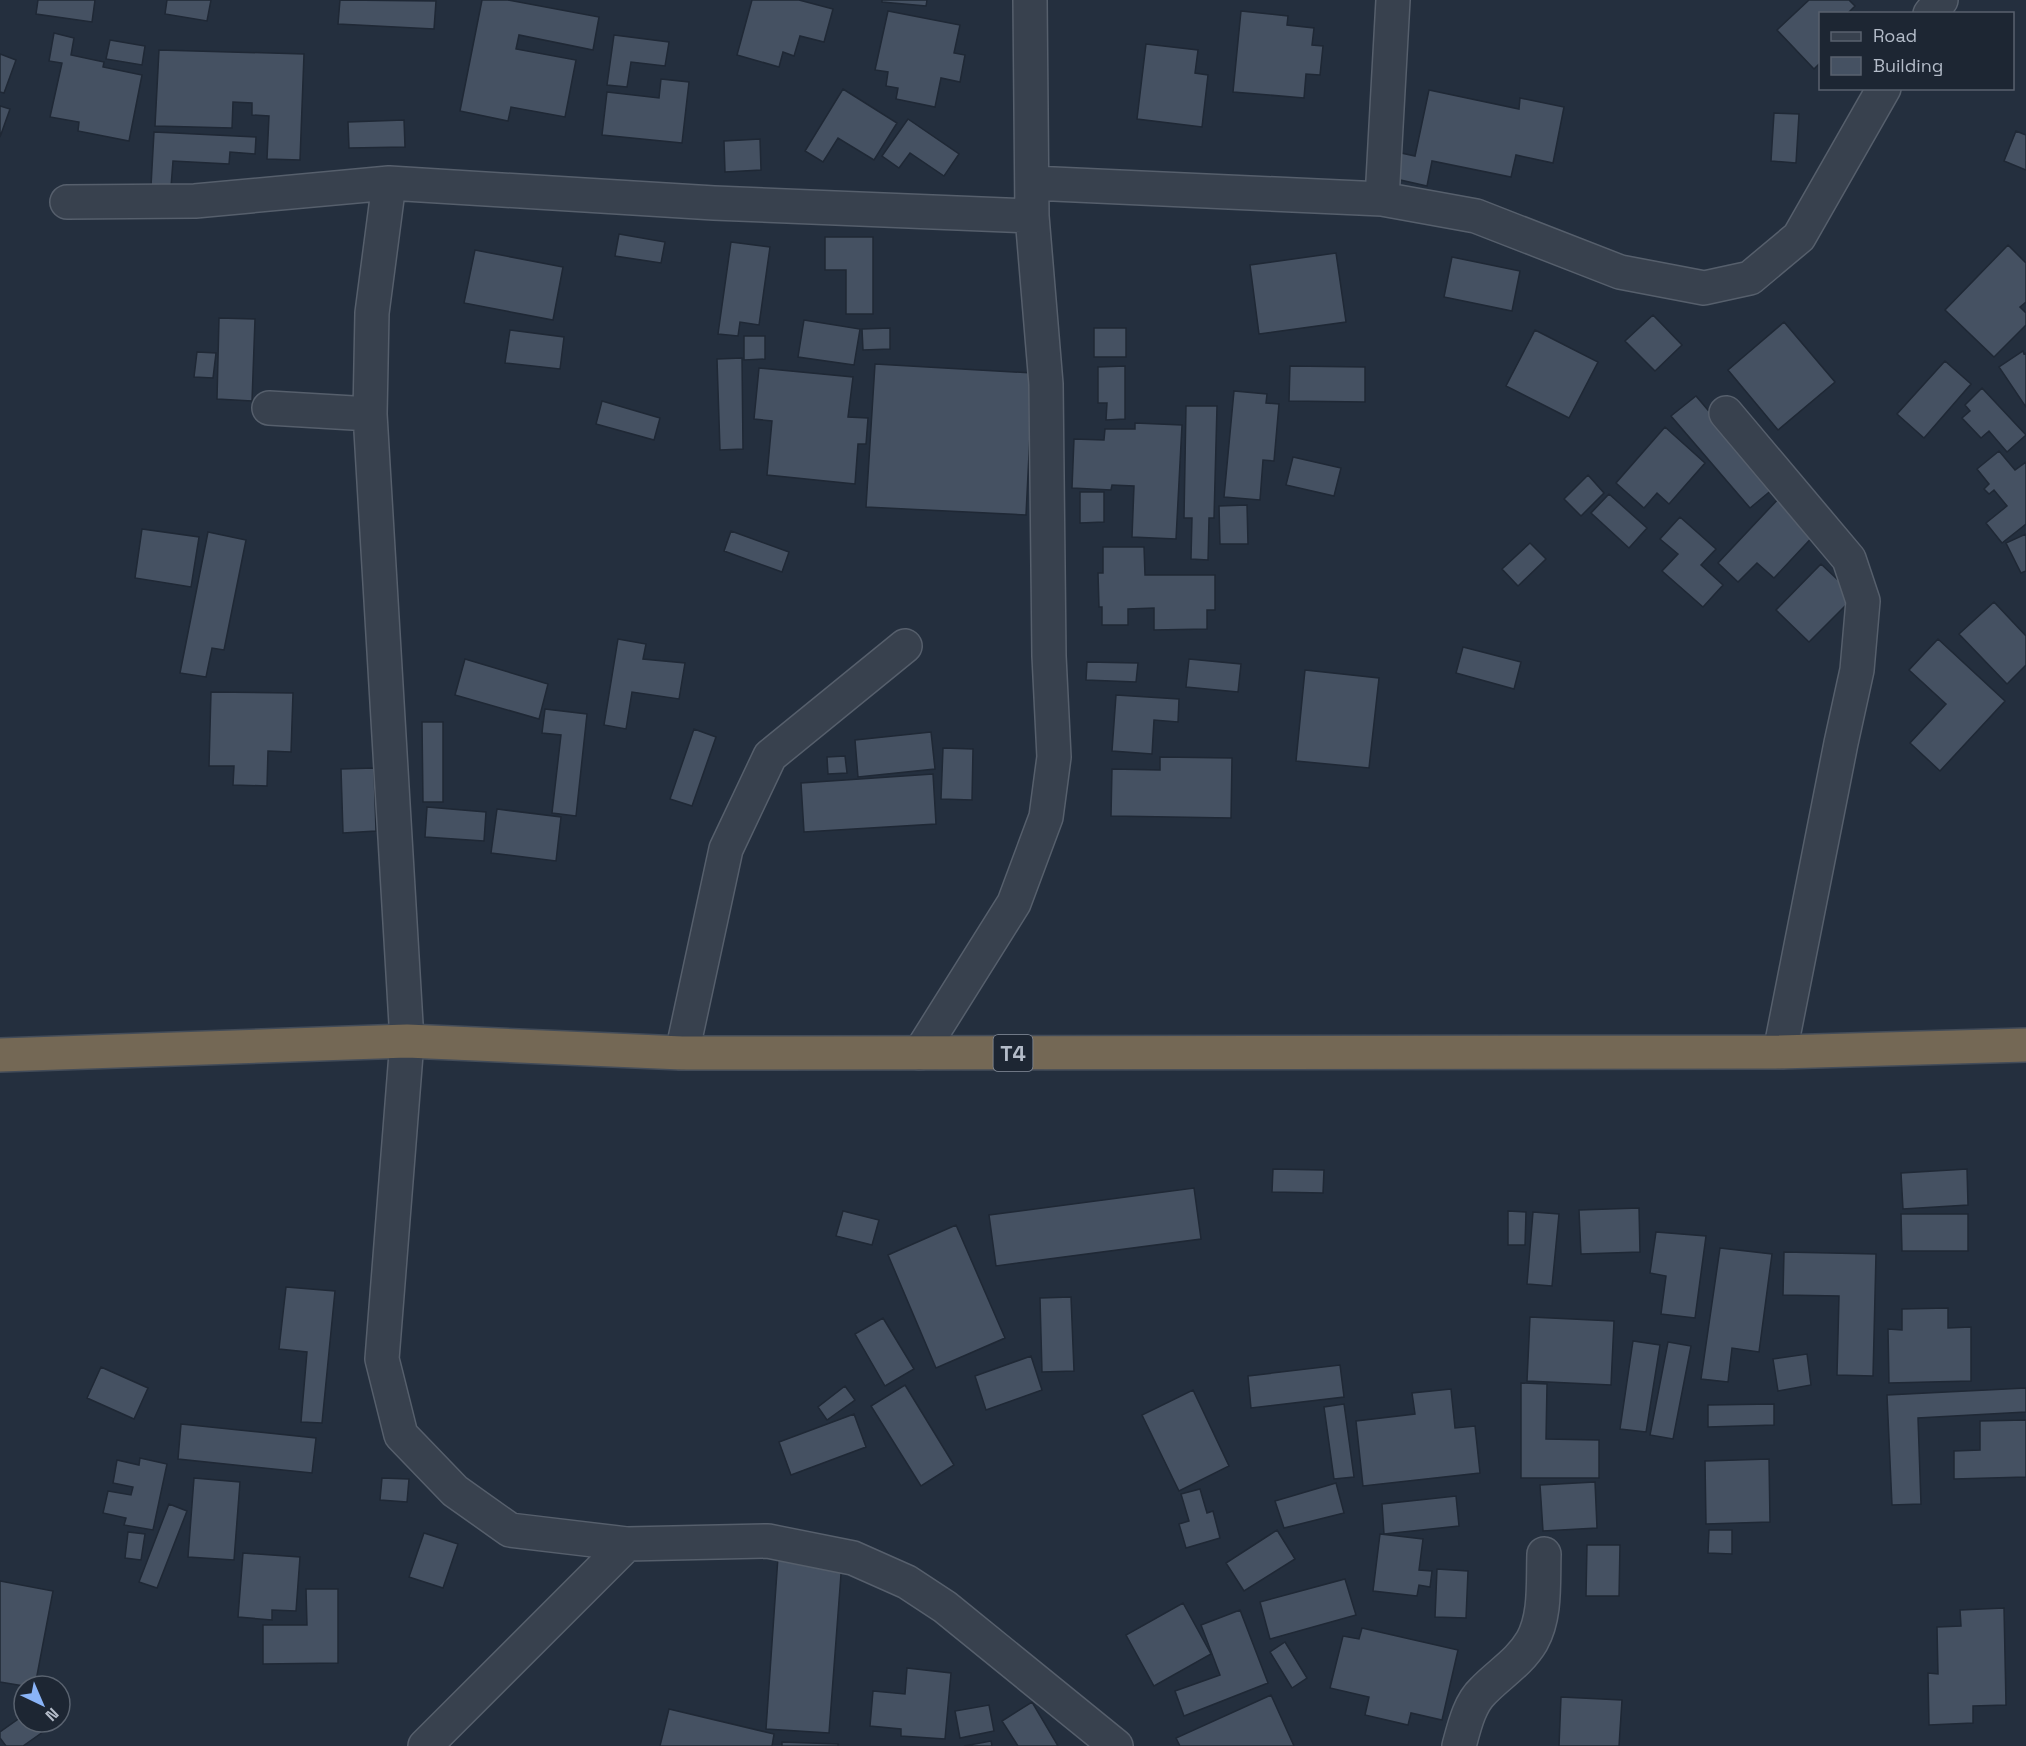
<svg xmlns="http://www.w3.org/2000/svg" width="2026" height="1746" viewBox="0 0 2026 1746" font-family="'Space Grotesk',sans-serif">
<rect width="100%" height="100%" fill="#242f3e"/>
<path fill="#455162" stroke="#1f2835" stroke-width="1.5" d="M 38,0 L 95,0 L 92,22 L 36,14 Z
M 167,0 L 211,0 L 207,21 L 165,14 Z
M 340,0 L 436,1 L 434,29 L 338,24 Z
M 482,0 L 508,0 L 599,17 L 593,50 L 519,35 L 516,49 L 576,60 L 565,117 L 511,107 L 508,121 L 460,111 Z
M 752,0 L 799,0 L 833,9 L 824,42 L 800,36 L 794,56 L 783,52 L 779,67 L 737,55 Z
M 882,0 L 927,0 L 926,6 L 882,2 Z
M 1809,0 L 1849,0 L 1855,6 L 1847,14 L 1820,14 L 1820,63 L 1814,69 L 1777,30 Z
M 888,11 L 960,25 L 954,53 L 965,55 L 960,82 L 941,78 L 935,107 L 896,99 L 898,88 L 886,86 L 888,72 L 875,70 Z
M 1241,11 L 1288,16 L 1287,25 L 1314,28 L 1312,45 L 1323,46 L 1320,75 L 1306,74 L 1304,98 L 1233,92 Z
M 54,33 L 74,38 L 71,55 L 104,62 L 103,67 L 142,75 L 129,141 L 78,131 L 79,122 L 50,117 L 62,63 L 49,61 Z
M 614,35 L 669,42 L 665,66 L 631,62 L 627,87 L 607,85 Z
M 110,40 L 145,46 L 142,65 L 106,59 Z
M 1146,44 L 1198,50 L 1195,73 L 1208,75 L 1202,127 L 1137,119 Z
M 159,50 L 304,54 L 300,160 L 267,159 L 269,116 L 252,115 L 252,103 L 233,102 L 232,128 L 155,126 Z
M 0,54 L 16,60 L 4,93 L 0,92 Z
M 661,79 L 689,82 L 682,143 L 602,135 L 607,92 L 659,98 Z
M 843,89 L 897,123 L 874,160 L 838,138 L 823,162 L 805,151 Z
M 1429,90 L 1519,109 L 1520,98 L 1564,107 L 1553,163 L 1516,155 L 1511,177 L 1432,161 L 1427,186 L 1396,179 L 1401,153 L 1415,156 Z
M 0,106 L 10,109 L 0,137 Z
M 1774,113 L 1799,114 L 1796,163 L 1771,161 Z
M 908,119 L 959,154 L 944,176 L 910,153 L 899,168 L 882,156 Z
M 404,120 L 405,147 L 349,148 L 348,122 Z
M 2016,131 L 2026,135 L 2026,170 L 2004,161 Z
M 154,132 L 256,137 L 255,154 L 230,152 L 229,164 L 173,161 L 171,187 L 151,186 Z
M 760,139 L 761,170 L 725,172 L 724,141 Z
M 619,234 L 665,242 L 661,263 L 615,256 Z
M 825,237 L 873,237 L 873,314 L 846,314 L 846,270 L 825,270 Z
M 731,242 L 770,247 L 759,325 L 740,322 L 738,336 L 718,334 Z
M 2008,245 L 2026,263 L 2026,302 L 2020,307 L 2026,313 L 2026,325 L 1994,357 L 1945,310 Z
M 475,250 L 563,267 L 553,320 L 464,303 Z
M 1336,253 L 1346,322 L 1259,334 L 1250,265 Z
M 1452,257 L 1520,271 L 1512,311 L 1444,297 Z
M 1653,315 L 1682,345 L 1655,371 L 1625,341 Z
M 219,318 L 255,319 L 252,401 L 217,399 Z
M 804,320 L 860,329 L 854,365 L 798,357 Z
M 1784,322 L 1835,382 L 1778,430 L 1728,370 Z
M 890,328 L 890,349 L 863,350 L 862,329 Z
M 1094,328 L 1126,328 L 1126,357 L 1094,357 Z
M 510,330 L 564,337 L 560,369 L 505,363 Z
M 1535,330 L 1598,362 L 1569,418 L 1506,386 Z
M 744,336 L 765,336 L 765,359 L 744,360 Z
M 2023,351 L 2024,354 L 2026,353 L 2026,407 L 1999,367 Z
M 197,352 L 216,353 L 213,378 L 194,377 Z
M 742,358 L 743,449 L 720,450 L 717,359 Z
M 1945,361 L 1971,384 L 1924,438 L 1897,414 Z
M 875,364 L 1033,373 L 1026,515 L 866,507 Z
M 1125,366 L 1125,419 L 1106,420 L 1107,403 L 1098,403 L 1098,367 Z
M 1290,366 L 1365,367 L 1365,402 L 1289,401 Z
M 759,368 L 853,377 L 848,417 L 868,418 L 866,444 L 858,444 L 855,484 L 767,475 L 772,421 L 754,419 Z
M 1982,388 L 2026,435 L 2007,452 L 1989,431 L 1981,438 L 1962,418 L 1970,411 L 1965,405 Z
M 1234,391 L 1267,394 L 1266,403 L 1279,404 L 1274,461 L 1263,460 L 1260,500 L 1224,497 Z
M 1696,396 L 1774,488 L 1750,508 L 1671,416 Z
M 602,401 L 660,418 L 654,440 L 596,424 Z
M 1186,406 L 1217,406 L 1214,518 L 1209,518 L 1208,560 L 1191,559 L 1192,518 L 1184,518 Z
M 1135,423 L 1182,425 L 1176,539 L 1132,537 L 1134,486 L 1112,485 L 1111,490 L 1072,488 L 1074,439 L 1104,440 L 1105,429 L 1135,429 Z
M 1665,427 L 1705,463 L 1669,504 L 1657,493 L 1644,508 L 1616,483 Z
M 1999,451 L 2015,470 L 2026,462 L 2026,524 L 2002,543 L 1986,523 L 2007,506 L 1994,490 L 1989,494 L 1984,489 L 1989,484 L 1977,469 Z
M 1293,457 L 1341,468 L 1334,496 L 1286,485 Z
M 1588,475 L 1604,493 L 1581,516 L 1564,499 Z
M 1080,492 L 1104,492 L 1104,522 L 1080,523 Z
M 1609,494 L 1647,528 L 1629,548 L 1591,513 Z
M 1781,496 L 1818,531 L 1774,578 L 1757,563 L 1738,582 L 1718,563 Z
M 1247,505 L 1248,544 L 1220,544 L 1219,506 Z
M 1680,517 L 1716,549 L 1701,565 L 1723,585 L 1703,607 L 1662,571 L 1678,554 L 1660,539 Z
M 142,529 L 199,537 L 191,587 L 135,578 Z
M 731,531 L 789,552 L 782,572 L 724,551 Z
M 208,532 L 246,540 L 224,650 L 212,648 L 206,677 L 180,673 Z
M 2026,534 L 2026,571 L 2021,573 L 2006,543 Z
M 1530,543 L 1546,559 L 1518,586 L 1502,569 Z
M 1103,547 L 1144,547 L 1145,575 L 1215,575 L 1215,610 L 1207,610 L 1207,629 L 1154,630 L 1154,608 L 1128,609 L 1128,625 L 1102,625 L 1102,607 L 1099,607 L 1098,573 L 1103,573 Z
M 1821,564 L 1855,596 L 1809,642 L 1776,610 Z
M 1994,602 L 2026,636 L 2026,665 L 2007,684 L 1959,634 Z
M 618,639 L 646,644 L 643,659 L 685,663 L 679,699 L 632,692 L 626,729 L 604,725 Z
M 1938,639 L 2005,701 L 1940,771 L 1910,743 L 1946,704 L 1909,670 Z
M 1463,647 L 1521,662 L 1514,689 L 1456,673 Z
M 465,659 L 548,684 L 539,719 L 455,695 Z
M 1189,659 L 1241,664 L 1238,692 L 1186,687 Z
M 1087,662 L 1138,663 L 1136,682 L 1086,680 Z
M 1305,670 L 1379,678 L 1369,768 L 1296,761 Z
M 211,692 L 293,693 L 291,752 L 268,751 L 267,786 L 233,785 L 234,766 L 209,766 Z
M 1116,695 L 1179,699 L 1178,722 L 1154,720 L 1152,754 L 1112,751 Z
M 545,709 L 587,714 L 576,816 L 552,813 L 561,735 L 542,733 Z
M 422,722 L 443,722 L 443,802 L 423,802 Z
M 694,729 L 716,737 L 692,806 L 670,799 Z
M 931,732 L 935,769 L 858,777 L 855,740 Z
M 943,748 L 973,749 L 972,800 L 941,799 Z
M 845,756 L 847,773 L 828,774 L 827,757 Z
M 1160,757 L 1232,758 L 1231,818 L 1111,816 L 1112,769 L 1160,770 Z
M 374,768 L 376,831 L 343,833 L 341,769 Z
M 933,774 L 936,824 L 804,832 L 801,783 Z
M 427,807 L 486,812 L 484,841 L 425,837 Z
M 497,809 L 561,817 L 556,861 L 491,853 Z
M 1273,1169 L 1324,1170 L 1323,1193 L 1272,1192 Z
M 1967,1169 L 1968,1205 L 1903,1209 L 1901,1173 Z
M 1194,1188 L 1201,1239 L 996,1266 L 989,1215 Z
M 1639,1208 L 1640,1252 L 1581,1254 L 1579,1210 Z
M 843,1211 L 879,1220 L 872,1245 L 836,1236 Z
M 1508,1211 L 1526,1212 L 1525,1245 L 1508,1245 Z
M 1533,1212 L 1559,1214 L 1552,1286 L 1527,1284 Z
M 1901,1214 L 1968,1214 L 1968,1251 L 1902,1251 Z
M 956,1225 L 1005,1338 L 936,1368 L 888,1255 Z
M 1656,1232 L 1706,1236 L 1695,1318 L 1661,1314 L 1666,1276 L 1650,1273 Z
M 1720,1248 L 1772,1254 L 1759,1352 L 1732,1348 L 1728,1382 L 1701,1379 Z
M 1784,1252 L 1876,1254 L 1873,1376 L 1837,1375 L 1839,1296 L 1783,1295 Z
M 286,1287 L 335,1291 L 322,1423 L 301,1422 L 307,1352 L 279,1349 Z
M 1071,1297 L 1074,1371 L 1042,1372 L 1040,1298 Z
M 1948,1308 L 1948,1328 L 1971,1327 L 1971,1381 L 1889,1383 L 1888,1329 L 1902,1330 L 1902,1309 Z
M 1530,1317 L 1614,1321 L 1611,1385 L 1527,1381 Z
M 883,1318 L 914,1369 L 885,1386 L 855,1334 Z
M 1633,1341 L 1660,1345 L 1646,1432 L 1620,1429 Z
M 1668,1342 L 1691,1346 L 1673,1439 L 1650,1435 Z
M 1807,1354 L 1811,1385 L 1778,1391 L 1773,1359 Z
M 1031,1356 L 1042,1390 L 986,1410 L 975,1376 Z
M 1340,1365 L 1344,1397 L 1251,1408 L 1248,1376 Z
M 101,1367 L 148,1388 L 134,1419 L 87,1398 Z
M 1521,1383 L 1547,1384 L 1546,1439 L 1599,1440 L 1599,1478 L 1521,1478 Z
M 905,1385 L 954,1465 L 921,1486 L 871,1406 Z
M 845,1386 L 855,1400 L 827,1420 L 818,1407 Z
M 2026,1388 L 2026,1412 L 1918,1418 L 1921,1504 L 1892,1505 L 1887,1395 Z
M 1451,1389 L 1455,1428 L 1475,1426 L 1480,1473 L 1363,1486 L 1356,1421 L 1415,1414 L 1412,1393 Z
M 1193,1390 L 1229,1466 L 1179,1491 L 1142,1415 Z
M 1344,1404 L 1354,1477 L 1334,1479 L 1324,1407 Z
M 1774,1404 L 1774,1425 L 1708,1427 L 1708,1405 Z
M 854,1414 L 866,1447 L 791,1475 L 779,1442 Z
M 2026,1420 L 2026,1477 L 1954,1479 L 1954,1451 L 1980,1450 L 1980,1421 Z
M 181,1424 L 316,1438 L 312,1473 L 178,1459 Z
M 140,1458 L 167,1464 L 153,1530 L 124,1525 L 126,1518 L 103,1513 L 108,1491 L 131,1495 L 133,1487 L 113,1483 L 117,1460 L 139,1465 Z
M 1769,1459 L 1770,1522 L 1706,1524 L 1705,1461 Z
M 194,1478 L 240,1482 L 234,1560 L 188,1557 Z
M 382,1478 L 409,1479 L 407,1502 L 380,1500 Z
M 1595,1482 L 1597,1528 L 1543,1531 L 1540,1485 Z
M 1336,1483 L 1344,1513 L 1284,1528 L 1275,1501 Z
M 1200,1489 L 1207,1513 L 1213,1511 L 1220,1538 L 1186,1548 L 1179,1524 L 1189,1521 L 1181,1494 Z
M 1456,1496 L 1459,1526 L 1384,1534 L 1382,1504 Z
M 169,1504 L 187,1511 L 157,1588 L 139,1582 Z
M 1277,1530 L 1295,1559 L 1244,1591 L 1226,1563 Z
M 1709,1530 L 1732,1530 L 1732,1554 L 1708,1553 Z
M 128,1532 L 145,1534 L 141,1560 L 125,1558 Z
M 424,1533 L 458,1544 L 443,1588 L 409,1577 Z
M 1380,1534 L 1423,1539 L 1419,1570 L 1432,1571 L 1430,1587 L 1419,1585 L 1417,1596 L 1373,1591 Z
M 1587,1545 L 1620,1545 L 1619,1596 L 1586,1596 Z
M 243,1553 L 300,1557 L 296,1611 L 272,1610 L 272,1620 L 238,1617 Z
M 778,1557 L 842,1561 L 829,1733 L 766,1729 Z
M 1437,1569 L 1468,1571 L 1466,1618 L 1435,1617 Z
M 1345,1579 L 1356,1615 L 1270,1639 L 1260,1602 Z
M 0,1581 L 53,1591 L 35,1686 L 24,1686 L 0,1682 Z
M 306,1589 L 338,1589 L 338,1663 L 263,1664 L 263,1625 L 307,1625 Z
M 1183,1603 L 1211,1654 L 1154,1686 L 1126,1635 Z
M 2004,1608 L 2006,1705 L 1973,1706 L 1973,1723 L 1929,1725 L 1928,1673 L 1938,1674 L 1937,1627 L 1961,1626 L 1960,1610 Z
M 1240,1610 L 1268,1683 L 1184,1716 L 1175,1691 L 1220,1675 L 1201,1625 Z
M 1362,1628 L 1458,1650 L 1442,1720 L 1411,1713 L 1408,1725 L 1365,1715 L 1369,1697 L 1330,1688 L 1343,1636 L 1359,1639 Z
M 1285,1642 L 1307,1678 L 1292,1688 L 1270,1652 Z
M 907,1668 L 951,1673 L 945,1739 L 901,1736 L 901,1729 L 870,1726 L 873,1691 L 905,1694 Z
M 1271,1695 L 1294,1746 L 1180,1746 L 1176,1738 Z
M 1561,1697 L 1622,1700 L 1619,1746 L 1559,1746 Z
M 1032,1702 L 1058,1746 L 1018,1746 L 1002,1721 Z
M 989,1705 L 994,1731 L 960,1738 L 955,1711 Z
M 669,1709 L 774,1734 L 772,1746 L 660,1746 Z
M 24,1715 L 24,1722 L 57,1722 L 23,1746 L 6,1746 L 0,1738 L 0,1732 Z
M 991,1741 L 992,1746 L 964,1746 Z
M 782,1742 L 838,1744 L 838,1746 L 782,1746 Z"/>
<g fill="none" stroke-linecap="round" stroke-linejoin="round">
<g stroke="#565f6c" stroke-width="36">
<path id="minor" d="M 1930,14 L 1941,0
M 389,183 L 372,313 L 370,414 L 407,1041 L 382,1359 L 401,1435 L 455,1491 L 510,1530 L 627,1544 L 768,1541 L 853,1558 L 907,1582 L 945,1607 L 1116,1746
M 1032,183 L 1382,199 L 1476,216 L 1620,272 L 1704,288 L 1750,278 L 1799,237 L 1884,88
M 1382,199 L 1393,0
M 67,202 L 195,201 L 389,183 L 714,203 L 1032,216
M 269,408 L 370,414
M 1726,413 L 1849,559 L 1863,601 L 1857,670 L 1841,743 L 1780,1052
M 682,1053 L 726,849 L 770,756 L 905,646
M 920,1053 L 1014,903 L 1046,817 L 1054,757 L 1049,656 L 1046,384 L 1032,216 L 1030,0
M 425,1746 L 627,1544
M 1459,1746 C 1464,1728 1469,1704 1483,1691 C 1499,1674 1519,1663 1532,1641 C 1546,1616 1543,1583 1544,1554"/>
</g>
<g stroke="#434c59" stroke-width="36">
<path id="highway" d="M 0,1055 L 407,1041 L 682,1053 L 1780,1052 L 2026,1045"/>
</g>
<use href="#minor" stroke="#38414e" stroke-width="33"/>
<use href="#highway" stroke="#746855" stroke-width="33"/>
</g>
<g text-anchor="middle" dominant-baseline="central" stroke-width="6" stroke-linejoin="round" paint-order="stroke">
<rect fill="#1d2633" stroke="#878f9c" stroke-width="1.5" x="993.5" y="1035" width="39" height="36" rx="4.5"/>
<g font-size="21" font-weight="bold" fill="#b4bcc9">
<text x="1013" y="1053">T4</text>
</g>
</g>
<rect x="1819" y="12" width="195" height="78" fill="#1d2633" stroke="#59626f" stroke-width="1.5"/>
<rect x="1831" y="32" width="30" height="9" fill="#38414e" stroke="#59626f" stroke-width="1.5"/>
<text x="1873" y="42" font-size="18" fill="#b4bcc9">Road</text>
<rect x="1831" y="57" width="30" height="18" fill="#455162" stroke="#59626f" stroke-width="1.5"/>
<text x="1873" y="72" font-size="18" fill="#b4bcc9">Building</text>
<g transform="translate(42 1704) rotate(136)"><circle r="28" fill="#1d2633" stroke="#59626f" stroke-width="1.5"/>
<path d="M0-4.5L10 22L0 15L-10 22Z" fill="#8ab4f8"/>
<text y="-9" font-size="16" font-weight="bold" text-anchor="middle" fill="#b4bcc9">N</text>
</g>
</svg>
